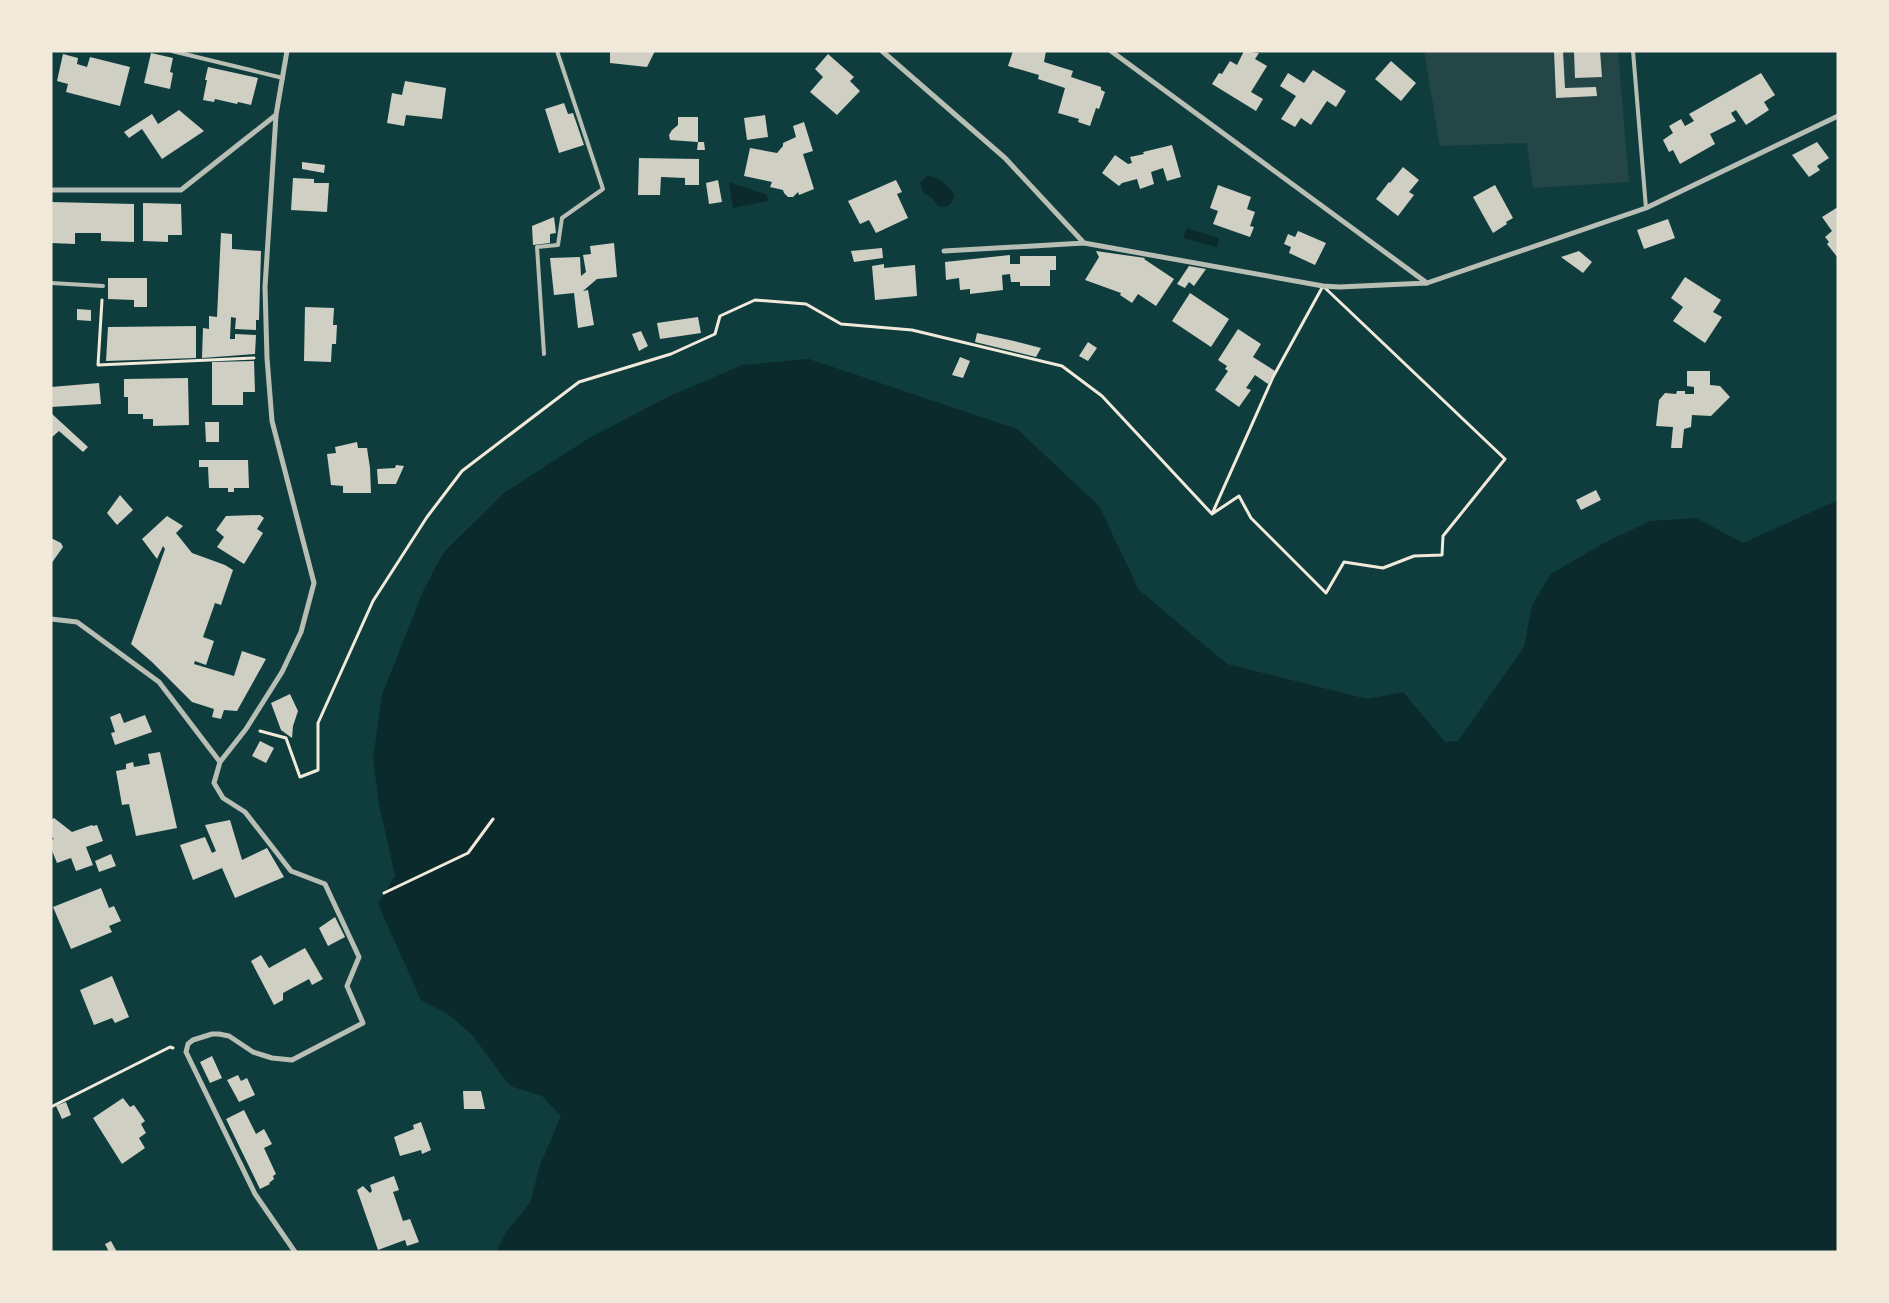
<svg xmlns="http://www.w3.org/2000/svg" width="1889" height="1303" viewBox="0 0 1889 1303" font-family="'Noto Serif',serif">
<rect width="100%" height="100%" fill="#0f3d3e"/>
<path fill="#244646" d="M 1424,51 L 1618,51 L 1629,182 L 1533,188 L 1527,143 L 1440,146 Z"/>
<path fill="#0a2a2b" d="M 927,176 C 937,176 950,186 954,195 C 953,204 947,209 938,206 L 932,198 L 923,192 L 920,182 Z
M 729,182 L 767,195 L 768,201 L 733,208 Z
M 1187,228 L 1219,238 L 1217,247 L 1183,238 Z
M 809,359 L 1017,429 L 1099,506 L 1139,590 L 1227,664 L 1367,699 L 1403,692 L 1445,742 L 1458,741 L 1524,647 L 1532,605 L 1551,574 L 1604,543 L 1650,521 L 1696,518 L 1743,543 L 1838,500 L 1838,1252 L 496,1252 L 507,1231 L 530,1203 L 540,1165 L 561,1116 L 542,1096 L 510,1086 L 473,1036 L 449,1015 L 421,1000 L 378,904 L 395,876 L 379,804 L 373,759 L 382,695 L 423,591 L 444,552 L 504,493 L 589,438 L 670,396 L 742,365 Z"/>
<path fill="#cfcfc3" d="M 610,51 L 655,51 L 647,67 L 610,63 Z
M 1013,51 L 1046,51 L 1044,62 L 1073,71 L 1071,77 L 1101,87 L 1101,90 L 1105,92 L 1099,109 L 1096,108 L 1090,126 L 1078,122 L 1079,119 L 1058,113 L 1065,88 L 1038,79 L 1039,75 L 1008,66 Z
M 1244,51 L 1259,53 L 1255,59 L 1267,66 L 1251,92 L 1263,99 L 1256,111 L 1212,84 L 1219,73 L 1222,74 L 1230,61 L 1237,65 Z
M 1554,51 L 1563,51 L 1565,88 L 1596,87 L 1597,96 L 1556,98 Z
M 1574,51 L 1600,51 L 1602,77 L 1575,78 Z
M 151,53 L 173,58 L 170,72 L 173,73 L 170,89 L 144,83 Z
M 63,54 L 78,58 L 77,64 L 87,67 L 90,57 L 130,67 L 120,106 L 66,92 L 68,84 L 57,81 Z
M 828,54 L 854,77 L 850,81 L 860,91 L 837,115 L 810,92 L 823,77 L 815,69 Z
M 1391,61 L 1416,83 L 1401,101 L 1375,79 Z
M 208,67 L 258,78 L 251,105 L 238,102 L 237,104 L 215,99 L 214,102 L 203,100 L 207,80 L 205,80 Z
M 1313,70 L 1346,91 L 1336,107 L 1327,101 L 1311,125 L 1301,118 L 1295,127 L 1281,119 L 1296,96 L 1280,86 L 1288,73 L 1304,83 Z
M 1761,73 L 1775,95 L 1764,102 L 1769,110 L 1746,125 L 1736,110 L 1731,113 L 1736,121 L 1710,134 L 1715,144 L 1680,164 L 1673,150 L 1669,152 L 1663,140 L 1673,133 L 1669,126 L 1681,119 L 1685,126 L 1694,121 L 1689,114 Z
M 405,81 L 446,88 L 442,119 L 406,115 L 404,126 L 387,123 L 392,93 L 402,95 Z
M 564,103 L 568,114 L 573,113 L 584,145 L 559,153 L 545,109 Z
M 179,110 L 204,131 L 162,159 L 142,129 L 129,138 L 124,132 L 152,114 L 158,124 Z
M 765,115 L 768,137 L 747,140 L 744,118 Z
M 678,117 L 698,117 L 698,142 L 704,142 L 705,150 L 697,150 L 698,142 L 670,140 L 669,135 L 672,130 L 678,125 Z
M 804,122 L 813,151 L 803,154 L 814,189 L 799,195 L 798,192 L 793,197 L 788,197 L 784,193 L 783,190 L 770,187 L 772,182 L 744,176 L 750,148 L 777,153 L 783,146 L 783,143 L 796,137 L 793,126 Z
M 1817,142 L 1829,158 L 1817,166 L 1820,170 L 1809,177 L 1792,155 Z
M 1172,145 L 1181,177 L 1167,181 L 1163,168 L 1151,172 L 1154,184 L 1140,189 L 1137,179 L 1122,183 L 1119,186 L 1102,173 L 1115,155 L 1128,164 L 1132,163 L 1130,157 L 1144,154 L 1143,152 Z
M 639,158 L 699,159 L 699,185 L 685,185 L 685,178 L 661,177 L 660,195 L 638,195 Z
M 302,162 L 325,165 L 324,173 L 302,169 Z
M 1403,167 L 1419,180 L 1409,192 L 1414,195 L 1398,216 L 1376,199 L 1389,182 L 1390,183 Z
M 293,178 L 314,179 L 314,183 L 329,183 L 327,212 L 291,210 Z
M 718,180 L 722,202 L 709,204 L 706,183 Z
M 896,180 L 902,192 L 897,194 L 908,218 L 876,233 L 869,220 L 860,224 L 848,201 Z
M 1218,185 L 1251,197 L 1247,209 L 1255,212 L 1250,226 L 1254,227 L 1250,237 L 1213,224 L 1218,211 L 1210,208 Z
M 1495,185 L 1513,218 L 1506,222 L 1507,224 L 1493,233 L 1473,197 Z
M 51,202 L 134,204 L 134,242 L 101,241 L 101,233 L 75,233 L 75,244 L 51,243 Z
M 143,203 L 181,204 L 182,235 L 168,235 L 168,242 L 143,241 Z
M 1838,207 L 1838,258 L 1827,244 L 1829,242 L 1825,237 L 1832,231 L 1822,217 Z
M 554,217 L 556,233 L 550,234 L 550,243 L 533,245 L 532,226 Z
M 1668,219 L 1675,238 L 1644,249 L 1637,230 Z
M 1298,231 L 1326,243 L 1315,265 L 1289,253 L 1291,247 L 1284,244 L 1288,234 L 1295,237 Z
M 221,233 L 232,234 L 232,249 L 261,251 L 259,320 L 256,320 L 256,330 L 235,329 L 236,318 L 231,317 L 230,339 L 235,339 L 235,334 L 256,335 L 255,354 L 202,358 L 203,328 L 209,329 L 209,316 L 217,317 Z
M 614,243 L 617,277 L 597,279 L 583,291 L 588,290 L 594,325 L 578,328 L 574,293 L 554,295 L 550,258 L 580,257 L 581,276 L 586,272 L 583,255 L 591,254 L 590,246 Z
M 882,248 L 883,258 L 854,262 L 851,251 Z
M 1096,251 L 1145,258 L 1144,259 L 1174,279 L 1156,306 L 1138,294 L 1132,303 L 1120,295 L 1121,293 L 1085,280 L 1099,257 Z
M 1579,251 L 1592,262 L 1583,273 L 1561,257 Z
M 1010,255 L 1010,264 L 1020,264 L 1020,256 L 1056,256 L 1056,270 L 1050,270 L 1050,286 L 1020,286 L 1020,282 L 1011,282 L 1010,274 L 1002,275 L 1003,290 L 970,294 L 970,289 L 960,290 L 959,278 L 946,280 L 945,262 Z
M 884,264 L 884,268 L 915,265 L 917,296 L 875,300 L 872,266 Z
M 1189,266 L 1206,269 L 1194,286 L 1189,282 L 1185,288 L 1177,284 Z
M 1685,277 L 1721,300 L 1713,312 L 1722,317 L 1705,343 L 1673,321 L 1683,307 L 1671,298 Z
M 108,278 L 147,278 L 147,307 L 134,307 L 134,300 L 108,299 Z
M 1190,293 L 1229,319 L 1211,347 L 1172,321 Z
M 305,307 L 334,308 L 333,325 L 337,325 L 336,344 L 332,344 L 331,362 L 304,361 Z
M 77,309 L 91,310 L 91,321 L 77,320 Z
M 698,317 L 701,333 L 660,339 L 657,323 Z
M 196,326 L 196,358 L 106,361 L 108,327 Z
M 1238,329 L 1261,344 L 1253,357 L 1275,371 L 1268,384 L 1255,375 L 1246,388 L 1251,390 L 1239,407 L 1215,390 L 1228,371 L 1225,369 L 1227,366 L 1218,360 Z
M 641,331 L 648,346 L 639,351 L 632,334 Z
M 977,333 L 1014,341 L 1041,348 L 1036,357 L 975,342 Z
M 1088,342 L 1097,348 L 1088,361 L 1079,356 Z
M 960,357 L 970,361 L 963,378 L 952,375 Z
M 254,361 L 255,392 L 243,392 L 243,405 L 212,405 L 212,362 Z
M 1687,371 L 1710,371 L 1710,385 L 1720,386 L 1730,397 L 1711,416 L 1692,415 L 1691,427 L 1684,429 L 1682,448 L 1671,448 L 1673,427 L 1656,426 L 1659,400 L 1665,393 L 1676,394 L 1677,391 L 1685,391 L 1685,394 L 1694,394 L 1694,387 L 1687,386 Z
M 188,378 L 189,425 L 153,426 L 153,419 L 143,419 L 143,414 L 128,414 L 128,397 L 124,397 L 124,379 Z
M 99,383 L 101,404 L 51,407 L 51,387 Z
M 51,413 L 88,447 L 83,452 L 59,431 L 51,438 Z
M 205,422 L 219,422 L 219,442 L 206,442 Z
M 357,442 L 358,448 L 367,448 L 370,468 L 371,493 L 343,493 L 343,486 L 331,485 L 327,454 L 336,453 L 335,447 Z
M 199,460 L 248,460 L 249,488 L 234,488 L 234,492 L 228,492 L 228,488 L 209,488 L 208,467 L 199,467 Z
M 396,465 L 404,466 L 396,484 L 378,484 L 377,469 L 395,468 Z
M 1596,490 L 1601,500 L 1581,510 L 1576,500 Z
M 120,495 L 133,510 L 117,525 L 107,513 Z
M 260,515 L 264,518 L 257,529 L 263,533 L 244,564 L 217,547 L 224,537 L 216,530 L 226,516 Z
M 167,516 L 183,526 L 176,533 L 192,553 L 225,565 L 233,570 L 221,605 L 215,603 L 203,637 L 214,641 L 206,665 L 195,661 L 194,664 L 234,676 L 242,651 L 266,659 L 237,711 L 224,710 L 221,719 L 212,717 L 214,709 L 192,702 L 152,662 L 131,644 L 165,549 L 163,546 L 157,559 L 142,539 Z
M 51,538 L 61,543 L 63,547 L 51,564 Z
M 290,694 L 298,711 L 293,726 L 292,738 L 281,730 L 271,703 Z
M 120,713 L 124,723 L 145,715 L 152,732 L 115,745 L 111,733 L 115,732 L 110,717 Z
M 260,741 L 274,748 L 266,763 L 252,756 Z
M 160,752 L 177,828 L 136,836 L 129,804 L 122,805 L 116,771 L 126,769 L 126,764 L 133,762 L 134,767 L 150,764 L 148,754 Z
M 54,818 L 72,832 L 92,825 L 93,826 L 97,825 L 103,841 L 86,847 L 93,865 L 76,871 L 71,858 L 57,863 L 51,848 L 51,840 L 54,839 L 51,836 L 51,820 Z
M 230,820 L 242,860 L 267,848 L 284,877 L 235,898 L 222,868 L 193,880 L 180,845 L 205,837 L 212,853 L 216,851 L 205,825 Z
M 111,854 L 116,866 L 99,872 L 95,861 Z
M 101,888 L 109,908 L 114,906 L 121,921 L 109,926 L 112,932 L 71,949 L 53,907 Z
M 335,917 L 345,937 L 328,946 L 319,928 Z
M 305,948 L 323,979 L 312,985 L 309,979 L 283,993 L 283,1000 L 274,1005 L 251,961 L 261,955 L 269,968 Z
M 112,976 L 129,1017 L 115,1023 L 112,1018 L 94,1025 L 80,990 Z
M 212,1056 L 222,1078 L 210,1083 L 200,1062 Z
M 238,1075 L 241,1081 L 247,1078 L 255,1095 L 239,1102 L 227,1080 Z
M 463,1091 L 481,1091 L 485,1109 L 464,1109 Z
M 123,1098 L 130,1107 L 134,1105 L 145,1121 L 141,1124 L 146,1133 L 139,1138 L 145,1148 L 122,1164 L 93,1118 Z
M 66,1102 L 71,1115 L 62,1119 L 56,1106 Z
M 244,1110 L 256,1134 L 264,1129 L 272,1144 L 264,1148 L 276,1174 L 273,1176 L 274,1179 L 269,1183 L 270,1184 L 260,1189 L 226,1119 Z
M 421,1122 L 431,1150 L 422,1154 L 421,1150 L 400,1156 L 394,1137 L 414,1129 L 413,1125 Z
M 394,1176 L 399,1190 L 393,1192 L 403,1221 L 410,1219 L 419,1242 L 407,1246 L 405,1240 L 378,1250 L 357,1190 L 363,1186 L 370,1193 L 372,1191 L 370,1185 Z
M 111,1241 L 117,1252 L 109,1252 L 105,1244 Z"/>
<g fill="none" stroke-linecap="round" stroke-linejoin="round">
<path stroke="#f1e9da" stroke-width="3" d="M 1323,286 L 1505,459 L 1443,536 L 1442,555 L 1414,556 L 1383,568 L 1344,562 L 1326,593 L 1251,518 L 1239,496 L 1212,514 L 1273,377 Z
M 102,300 L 98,365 L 254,358
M 260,731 L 286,738 L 300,777 L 318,770 L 318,723 L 373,601 L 427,517 L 462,471 L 579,382 L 671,354 L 715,334 L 720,316 L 755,300 L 806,304 L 841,324 L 912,330 L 1062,366 L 1102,396 L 1212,514
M 384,893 L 468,853 L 493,819
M 51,1107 L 170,1047 L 173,1048"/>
<path stroke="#b8beb3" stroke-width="4" d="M 172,51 L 283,78
M 1633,51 L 1646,208
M 51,283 L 103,286
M 544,354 L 537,247 L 558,245 L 562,218 L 603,189 L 557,51"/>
<path stroke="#b8beb3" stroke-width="5" d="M 287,51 L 276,115 L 265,287 L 267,358 L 272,421 L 314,583 L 301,632 L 282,672 L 246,729 L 220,762 L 214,783 L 223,798 L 245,812 L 291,871 L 325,884 L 359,957 L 347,986 L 363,1023 L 292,1060 L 272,1058 L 253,1052 L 229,1036 L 219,1034 L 212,1034 L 193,1040 L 188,1044 L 186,1052 L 255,1194 L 295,1252
M 882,51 L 1005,158 L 1084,243 L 1323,286 L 1339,287 L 1427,283 L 1646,208 L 1838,116
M 1111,51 L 1427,283
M 51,190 L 181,190 L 276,115
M 944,251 L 1084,243
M 51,619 L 77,622 L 159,682 L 220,762"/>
</g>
<rect width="1889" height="1303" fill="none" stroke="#f1e9da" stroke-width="105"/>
</svg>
